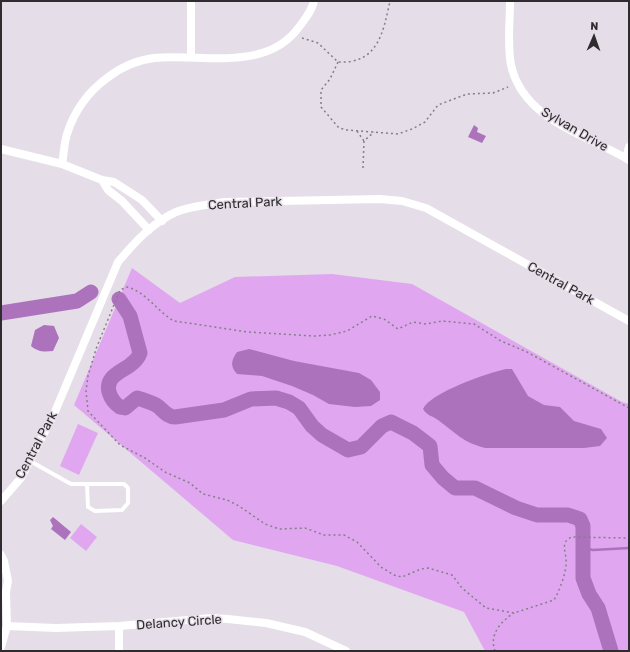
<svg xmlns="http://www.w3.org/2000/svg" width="630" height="652" viewBox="0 0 630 652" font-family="Rubik,sans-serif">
<rect width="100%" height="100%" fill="#e5dde7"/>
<path fill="#e0a7f0" d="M 132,268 L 180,303 L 235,277 L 332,274 L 412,284 L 622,402 L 629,404 L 629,651 L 485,651 L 464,612 L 337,566 L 233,540 L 74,405 Z
M 78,424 L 98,433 L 79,475 L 60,466 Z
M 81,524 L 97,537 L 86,551 L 70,538 Z"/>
<path fill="#ac73bc" d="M 474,125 L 478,128 L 477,132 L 486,136 L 482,143 L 468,137 Z
M 44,325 L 54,326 L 59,338 L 53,351 C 44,352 38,352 31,346 L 35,330 Z
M 249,349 L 294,361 L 359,373 L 371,380 L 380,392 L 380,400 L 371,406 L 355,407 L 329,404 L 313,395 L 292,386 L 262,376 L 237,374 C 230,366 231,361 237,352 Z
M 506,369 L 512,369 L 528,396 L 544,405 L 560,407 L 574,421 L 601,429 L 607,438 L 600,446 L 584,448 L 485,448 C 462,442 456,433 438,420 C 433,416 427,416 423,409 C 430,393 487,373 506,369 Z
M 53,517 L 71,532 L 65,540 L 51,529 L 53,526 L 50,520 Z"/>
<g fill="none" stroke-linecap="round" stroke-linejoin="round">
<path stroke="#ac73bc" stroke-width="2.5" d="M 582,548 L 593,550 L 629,548"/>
<path stroke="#ac73bc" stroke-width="15" d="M 119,299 L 130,316 L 140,353 C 134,371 104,371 109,392 C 111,399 114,403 120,407 L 125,408 L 137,398 C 144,400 150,402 156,405 C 163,409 166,417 175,417 L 224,410 L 251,399 L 276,398 L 289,402 L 299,408 L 312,426 L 322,435 L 348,450 L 361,447 L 382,426 L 391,422 L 413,433 L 430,446 L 432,465 L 443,478 L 455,488 L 475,488 L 516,508 L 537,515 L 568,515 L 580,519 L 583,526 L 583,578 L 589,594 L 598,608 L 611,651
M 1,313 L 77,301 L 91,292"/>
<path stroke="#847f86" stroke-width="1.5" stroke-dasharray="2 3" stroke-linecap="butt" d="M 302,38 L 318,43 L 338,62 C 378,64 383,33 390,1
M 338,62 L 330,79 L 321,90 L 321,107 L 339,128 L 347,130 L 398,134 L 412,129 L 425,122 L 438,105 L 467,94 L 493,93 L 508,87
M 357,131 L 364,141
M 363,168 L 364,141 L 374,132
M 629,408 L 527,352 L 501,341 L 474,324 L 442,321 L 426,324 L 413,322 L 398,329 L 384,319 L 372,316 L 347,331 L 330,335 L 314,336 L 248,332 L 174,321 C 158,312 145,291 127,287 L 120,290 L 96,349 L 88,376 L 86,391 L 88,411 L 120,445 L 145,458 L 165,472 L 190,483 L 203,494 L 227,500 L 239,506 L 265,524 L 279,529 L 305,528 L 324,535 L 344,535 L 357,542 L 381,567 L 394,575 L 402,577 L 421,569 L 428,568 L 452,575 L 462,588 L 486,608 L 514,613 L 554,600 C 559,592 566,573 566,564 C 567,556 563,550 565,542 L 571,537 L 629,538
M 495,651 C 489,635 500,622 514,613"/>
<path stroke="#fff" stroke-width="4" d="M 30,461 L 71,484 L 124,484 L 128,488 L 128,503 L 122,510 L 95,511 L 88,507 L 87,484"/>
<path stroke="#fff" stroke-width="8" d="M 510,1 C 510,22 507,45 511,65 C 523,120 587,135 629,160
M 191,57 L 191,1
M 1,149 L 62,164 L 102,180 L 114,182 L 142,200 L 162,221
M 626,158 L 629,147
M 62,164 C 64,154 64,143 67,134 C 74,112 88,92 107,78 C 120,68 137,60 154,58 C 201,53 266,73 299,27 C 305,19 312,11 314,1
M 102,180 L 108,190 L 122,201 L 149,230
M 1,501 L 21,478 L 54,414 L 118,262 C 134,243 153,222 176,212 C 191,206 208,205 224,202 L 380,199 L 402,201 L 426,208 L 629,321
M 1,555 L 4,561 L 8,581 L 6,592 L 7,626 L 1,647
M 7,626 L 56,628 L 119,626 L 211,618 L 228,619 L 266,623 L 305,632 L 346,651
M 119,651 L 119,626"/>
</g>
<g text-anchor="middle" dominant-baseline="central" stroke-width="3" stroke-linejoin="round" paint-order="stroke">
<g font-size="13" fill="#2f2c30" stroke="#e5dde7">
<text transform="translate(575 129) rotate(30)">Sylvan Drive</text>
<text transform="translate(245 203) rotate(-3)">Central Park</text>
<text transform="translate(561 283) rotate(29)">Central Park</text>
<text transform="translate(36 445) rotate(-62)">Central Park</text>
<text transform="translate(179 622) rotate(-4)">Delancy Circle</text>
</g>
</g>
<rect width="630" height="652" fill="none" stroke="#2f2c30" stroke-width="4"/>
<g transform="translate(594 36) rotate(2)" stroke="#e5dde7" stroke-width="3" paint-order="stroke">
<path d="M0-3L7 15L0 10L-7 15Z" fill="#2f2c30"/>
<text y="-6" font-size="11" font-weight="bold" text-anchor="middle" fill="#2f2c30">N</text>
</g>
</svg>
